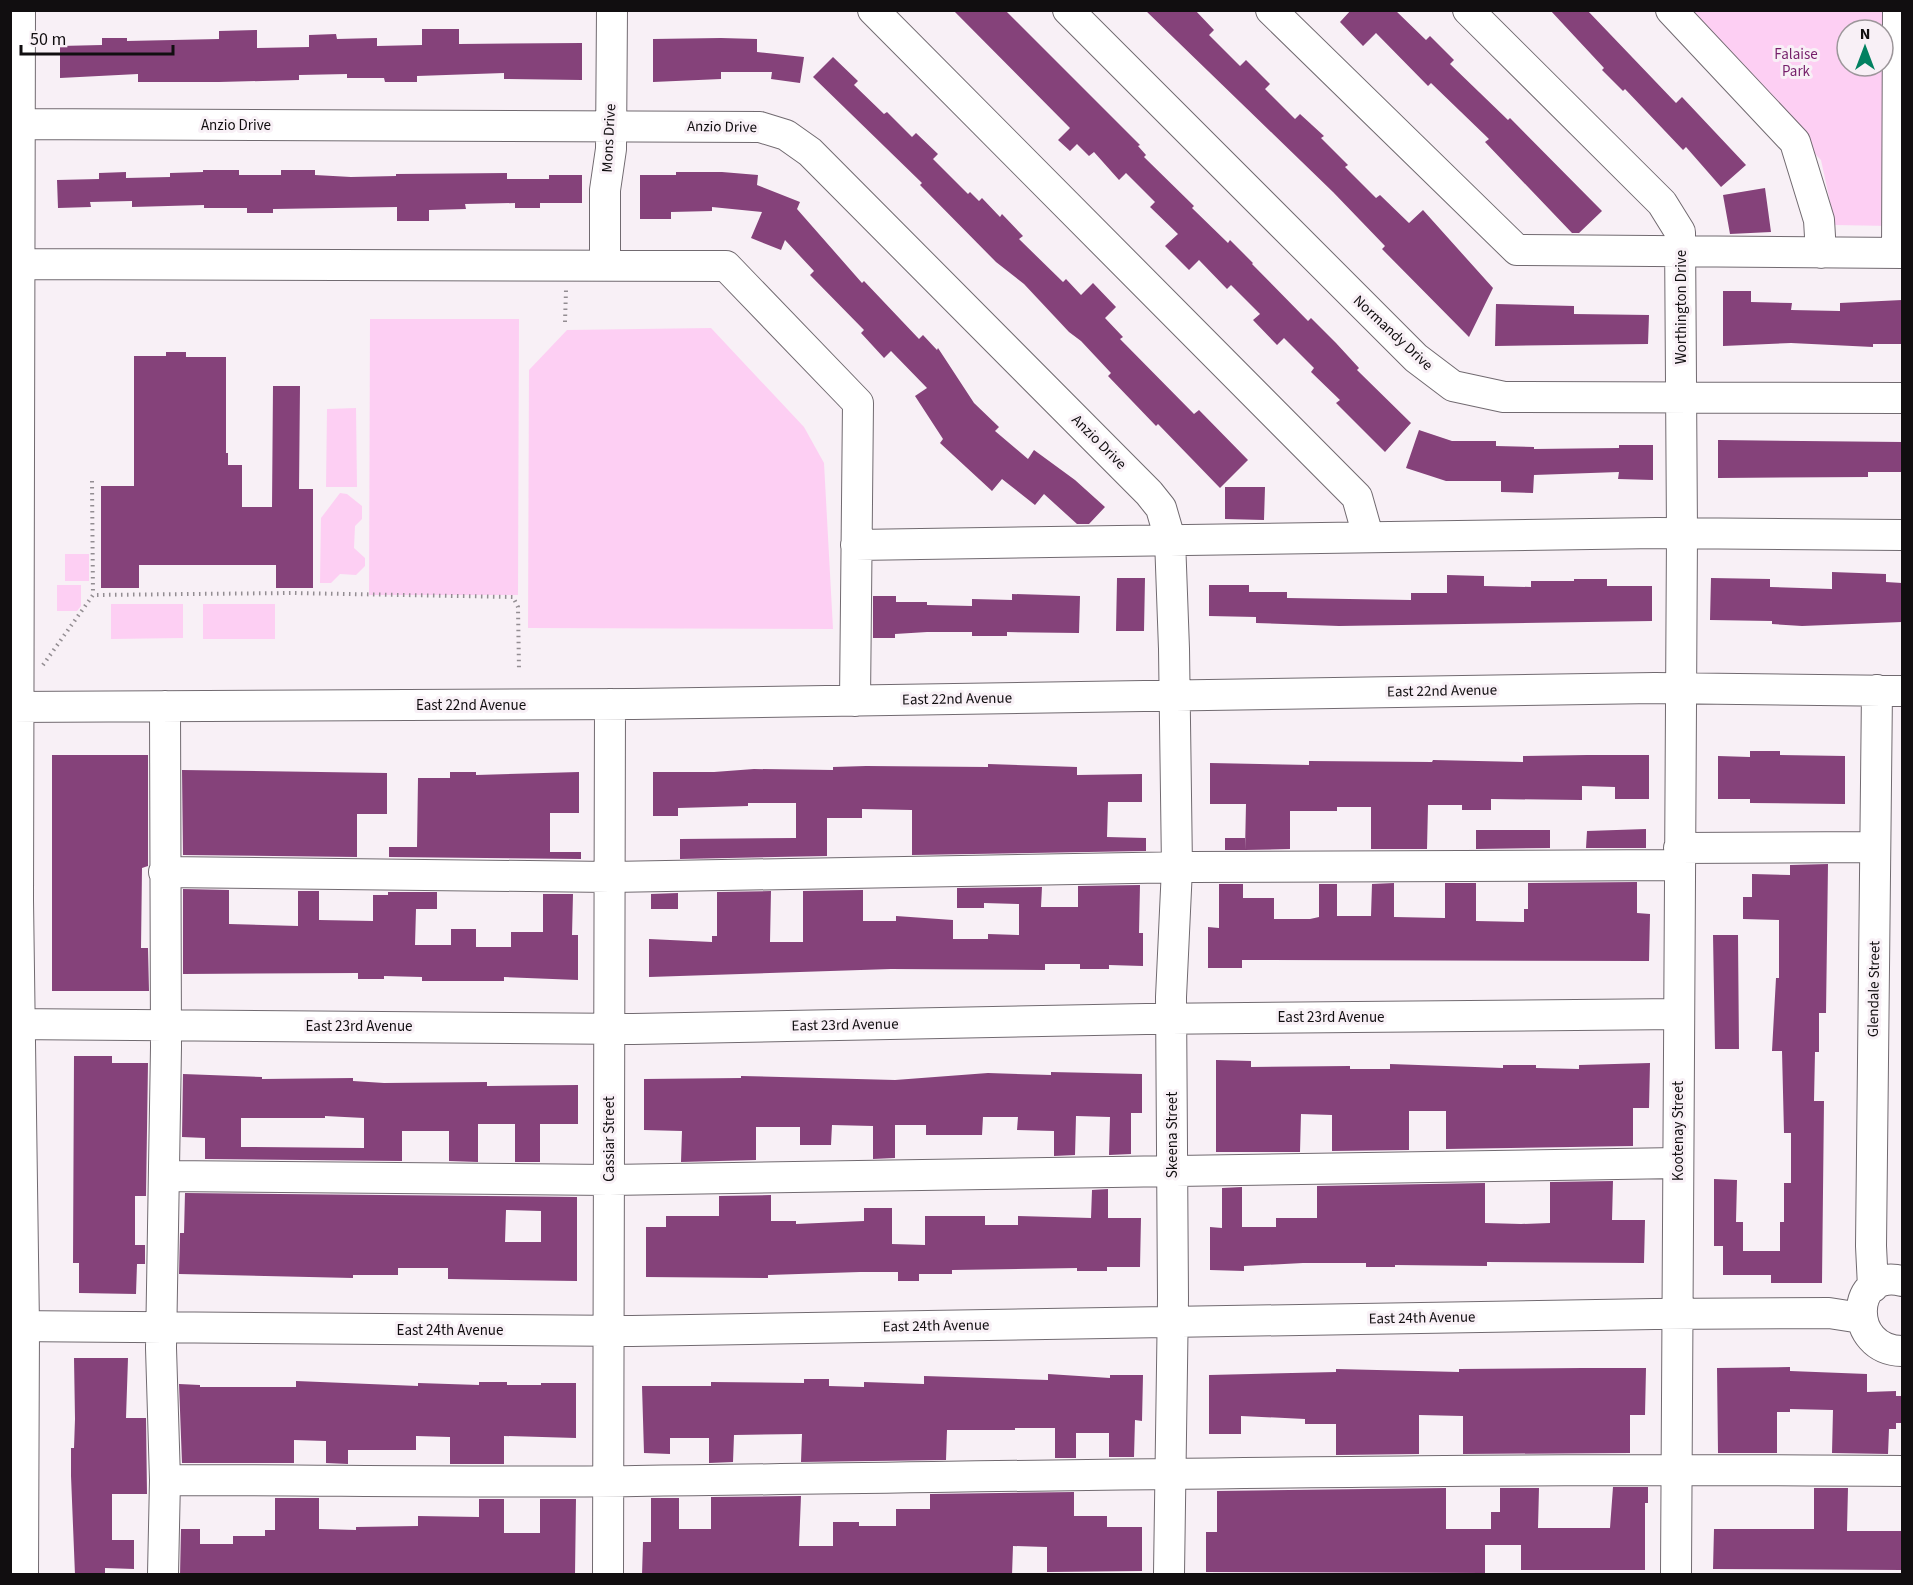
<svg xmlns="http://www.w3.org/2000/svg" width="1913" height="1585" viewBox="0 0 1913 1585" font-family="'Source Sans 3',sans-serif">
<rect width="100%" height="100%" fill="#f8f0f6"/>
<path fill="#fdcff3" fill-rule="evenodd" d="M 1671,11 L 1889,11 L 1891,226 L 1835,225 L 1821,160 ZM 1847,30 L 1883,30 L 1883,66 L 1847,66 Z
M 370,319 L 519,319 L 518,595 L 369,595 Z
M 711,328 L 804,427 L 824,463 L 833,629 L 528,628 L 529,370 L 567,330 Z
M 356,408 L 357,487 L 326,487 L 327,409 Z
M 340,493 L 347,494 L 362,506 L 362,519 L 355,526 L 354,548 L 365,558 L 365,566 L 356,575 L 340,574 L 331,583 L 320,583 L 321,518 Z
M 65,554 L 89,554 L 89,581 L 65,581 Z
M 57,585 L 81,585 L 81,606 L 77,611 L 57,611 Z
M 111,604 L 183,604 L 183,638 L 111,639 Z
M 203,604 L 275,604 L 275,639 L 203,639 Z"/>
<path fill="#85427a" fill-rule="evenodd" d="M 953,10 L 1005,10 L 1140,145 L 1138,146 L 1146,155 L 1144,157 L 1194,206 L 1192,208 L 1228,243 L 1230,240 L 1253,263 L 1252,264 L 1308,321 L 1311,318 L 1336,343 L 1359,368 L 1357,370 L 1411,423 L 1385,452 L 1336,403 L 1340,400 L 1311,372 L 1314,368 L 1284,338 L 1277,345 L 1253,320 L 1260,314 L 1231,285 L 1227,289 L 1199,260 L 1189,270 L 1165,246 L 1178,234 L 1150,207 L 1155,202 L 1126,173 L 1119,180 L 1094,152 L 1089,156 L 1077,144 L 1070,151 L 1058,140 L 1070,128 Z
M 1145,10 L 1195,10 L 1214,30 L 1209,35 L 1240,66 L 1246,60 L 1270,84 L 1265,89 L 1295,119 L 1300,114 L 1324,136 L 1321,138 L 1348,165 L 1345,167 L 1376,198 L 1380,195 L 1409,223 L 1423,210 L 1493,288 L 1469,337 L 1382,249 L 1385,246 L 1333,192 Z
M 1351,10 L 1395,10 L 1426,40 L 1430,36 L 1454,60 L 1450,64 L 1508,120 L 1510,118 L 1602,211 L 1579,233 L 1572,233 L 1485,142 L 1489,139 L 1431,83 L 1428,86 L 1376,33 L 1363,46 L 1340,22 Z
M 1550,10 L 1587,10 L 1676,103 L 1682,97 L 1746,165 L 1721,187 L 1686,147 L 1683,150 L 1625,89 L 1623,91 L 1602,70 L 1604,68 Z
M 422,29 L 459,29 L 459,44 L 582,43 L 582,80 L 504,79 L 504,73 L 417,76 L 417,82 L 385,82 L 384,78 L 347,78 L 347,74 L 299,75 L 299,80 L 219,82 L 138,82 L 138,74 L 60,78 L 60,46 L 102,45 L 102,38 L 127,38 L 127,41 L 219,39 L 219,31 L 257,30 L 257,48 L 309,47 L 309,35 L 336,34 L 337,39 L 377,38 L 377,46 L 422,45 Z
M 721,38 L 757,39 L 757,52 L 804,57 L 800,83 L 771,79 L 772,72 L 721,72 L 721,79 L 653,82 L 653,39 Z
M 833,57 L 858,81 L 854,85 L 884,114 L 887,112 L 912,137 L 916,133 L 938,154 L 933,159 L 968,194 L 970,192 L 979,201 L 982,198 L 1000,217 L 1002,214 L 1023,236 L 1019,239 L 1063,282 L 1066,279 L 1081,295 L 1093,283 L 1116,307 L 1105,318 L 1123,337 L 1120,339 L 1194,414 L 1199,410 L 1248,460 L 1220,488 L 1158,424 L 1156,426 L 1108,376 L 1111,373 L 1081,341 L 1069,332 L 1024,284 L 996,262 L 920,185 L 922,183 L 813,77 Z
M 203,170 L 239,170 L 239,175 L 281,175 L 281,170 L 315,170 L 315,175 L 351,177 L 396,176 L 396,174 L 507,173 L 507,179 L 549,179 L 549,175 L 582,175 L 582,203 L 540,203 L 540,208 L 515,208 L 515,203 L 465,204 L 466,209 L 429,210 L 429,221 L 397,221 L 397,207 L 273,209 L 273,213 L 247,213 L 247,208 L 204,208 L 204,205 L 132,207 L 132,201 L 90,202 L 91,207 L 58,208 L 57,180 L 99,179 L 99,173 L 126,172 L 126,178 L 170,177 L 170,173 L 203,172 Z
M 676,172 L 722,172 L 758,175 L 757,185 L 800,202 L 797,209 L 862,283 L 864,281 L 919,339 L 923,335 L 937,350 L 938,348 L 974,403 L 999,427 L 995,431 L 1028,459 L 1034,450 L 1075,480 L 1105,507 L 1089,524 L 1077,524 L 1044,494 L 1035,505 L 1002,479 L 992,491 L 940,443 L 943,439 L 915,396 L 927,388 L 891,351 L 884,358 L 861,333 L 864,330 L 810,275 L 814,271 L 785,240 L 781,250 L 751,238 L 762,212 L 712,207 L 712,211 L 671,212 L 671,219 L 640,219 L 640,175 L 676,175 Z
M 1765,188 L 1771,232 L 1730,234 L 1723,195 Z
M 1723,291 L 1751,291 L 1751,302 L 1792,303 L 1791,310 L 1840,311 L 1840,303 L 1902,300 L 1902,344 L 1873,344 L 1873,347 L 1791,343 L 1723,346 Z
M 1496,304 L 1574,306 L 1574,314 L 1649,315 L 1648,344 L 1495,346 Z
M 166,352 L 186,352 L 186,357 L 226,357 L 226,453 L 228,453 L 228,465 L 242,465 L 242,507 L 272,507 L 273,386 L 300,386 L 299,489 L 313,489 L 313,588 L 276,588 L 276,565 L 139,565 L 139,588 L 101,588 L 101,486 L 134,486 L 134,356 L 166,356 Z
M 1419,430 L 1452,441 L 1496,441 L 1496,446 L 1534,447 L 1534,449 L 1619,448 L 1619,445 L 1653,445 L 1653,480 L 1618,479 L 1619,472 L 1534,475 L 1533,493 L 1501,492 L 1501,481 L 1446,481 L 1406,468 Z
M 1718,440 L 1902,442 L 1902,472 L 1868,472 L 1868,477 L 1718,478 Z
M 1225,487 L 1265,487 L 1264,520 L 1225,519 Z
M 1832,572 L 1886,574 L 1886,582 L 1902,583 L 1902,622 L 1802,626 L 1772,624 L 1772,621 L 1710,620 L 1711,578 L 1770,579 L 1770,587 L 1832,589 Z
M 1447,575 L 1484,576 L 1484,586 L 1531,587 L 1531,581 L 1574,581 L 1574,579 L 1607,579 L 1607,586 L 1652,586 L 1652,621 L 1339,626 L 1256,623 L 1256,617 L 1209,616 L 1209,585 L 1249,585 L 1249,592 L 1287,592 L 1287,598 L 1411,600 L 1411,593 L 1447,593 Z
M 1117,578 L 1145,578 L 1144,631 L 1116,631 Z
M 1012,594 L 1080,596 L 1079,633 L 1007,632 L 1007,636 L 972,636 L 972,632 L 927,632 L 895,634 L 895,638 L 873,638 L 873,596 L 896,596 L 896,602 L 927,602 L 927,605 L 972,606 L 972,599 L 1012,600 Z
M 1750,751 L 1780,751 L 1780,755 L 1845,756 L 1845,804 L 1750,803 L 1750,799 L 1718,799 L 1718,756 L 1750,757 Z
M 52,755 L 148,755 L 148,866 L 142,868 L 141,948 L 148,948 L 149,991 L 52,991 Z
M 1587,755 L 1649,755 L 1649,799 L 1615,799 L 1615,787 L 1582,786 L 1582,800 L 1491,799 L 1491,810 L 1462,810 L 1462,805 L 1428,805 L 1427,849 L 1371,849 L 1371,807 L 1337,807 L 1337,811 L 1290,811 L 1290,849 L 1245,850 L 1246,804 L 1210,804 L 1210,763 L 1309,765 L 1309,761 L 1432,762 L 1433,760 L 1523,762 L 1523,756 Z
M 988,764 L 1077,767 L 1077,775 L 1142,774 L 1142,802 L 1108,802 L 1107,837 L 1146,838 L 1146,851 L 912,855 L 912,810 L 862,809 L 862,818 L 827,818 L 827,856 L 680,859 L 680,839 L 796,838 L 796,803 L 748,803 L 748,806 L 678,808 L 678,816 L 653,816 L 653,772 L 714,772 L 754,769 L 833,770 L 833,767 L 866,766 L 988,767 Z
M 182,770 L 387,773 L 387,814 L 357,814 L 357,857 L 183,855 Z
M 450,772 L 476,772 L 476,775 L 579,772 L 579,813 L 550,813 L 550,852 L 581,852 L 581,859 L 389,857 L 389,847 L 417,847 L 418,778 L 450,778 Z
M 1646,829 L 1646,848 L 1586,848 L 1587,831 Z
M 1476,830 L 1550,830 L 1550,848 L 1476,849 Z
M 1225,838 L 1245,838 L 1245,850 L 1225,850 Z
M 1828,864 L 1826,1013 L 1819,1013 L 1819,1052 L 1815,1052 L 1814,1101 L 1824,1101 L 1822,1283 L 1771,1283 L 1771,1275 L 1723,1275 L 1723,1246 L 1714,1246 L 1714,1179 L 1737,1180 L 1736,1222 L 1743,1222 L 1743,1251 L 1780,1251 L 1780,1222 L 1784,1222 L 1784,1183 L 1791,1183 L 1791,1133 L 1784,1133 L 1782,1051 L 1772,1051 L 1776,978 L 1779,978 L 1779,920 L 1743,919 L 1743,897 L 1752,897 L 1752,874 L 1790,875 L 1790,865 Z
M 1637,882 L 1637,913 L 1650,914 L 1649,961 L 1242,960 L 1242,968 L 1208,968 L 1208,927 L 1219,928 L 1219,884 L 1243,884 L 1243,898 L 1274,898 L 1274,919 L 1310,919 L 1319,917 L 1319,884 L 1337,884 L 1337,916 L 1371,916 L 1372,884 L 1394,883 L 1394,917 L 1445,918 L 1445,883 L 1476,883 L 1476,921 L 1524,922 L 1524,909 L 1528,909 L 1528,883 Z
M 1140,885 L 1139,933 L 1143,933 L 1143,966 L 1109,965 L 1109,969 L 1080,969 L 1080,964 L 1045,964 L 1045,970 L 891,969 L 649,977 L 649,939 L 712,942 L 712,936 L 717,936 L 717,892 L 771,891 L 770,942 L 803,942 L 803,891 L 863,890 L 863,921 L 896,921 L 896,916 L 953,920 L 953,939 L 988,939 L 988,934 L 1019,935 L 1019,904 L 984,903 L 984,908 L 957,908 L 957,888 L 1042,887 L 1041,907 L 1078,907 L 1078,886 Z
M 183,889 L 229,890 L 229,924 L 298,926 L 298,891 L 319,891 L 319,920 L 373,921 L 373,895 L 388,895 L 388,892 L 437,892 L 437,909 L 416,909 L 415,945 L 451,945 L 451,929 L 476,929 L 476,947 L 511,947 L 511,932 L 543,932 L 543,894 L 573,894 L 572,935 L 578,935 L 578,980 L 504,977 L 504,981 L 422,981 L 422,977 L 384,976 L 384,979 L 358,979 L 358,973 L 183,974 Z
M 678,893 L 678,909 L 651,909 L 651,894 Z
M 1713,935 L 1738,935 L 1739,1049 L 1715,1049 Z
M 74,1056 L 112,1056 L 112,1063 L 148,1063 L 146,1196 L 135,1196 L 135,1245 L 145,1245 L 145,1264 L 137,1264 L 136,1294 L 79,1293 L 79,1263 L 73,1263 Z
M 1216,1060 L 1251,1061 L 1251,1067 L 1350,1066 L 1350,1069 L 1390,1069 L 1390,1064 L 1503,1068 L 1503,1065 L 1536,1065 L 1536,1068 L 1579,1069 L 1579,1065 L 1650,1063 L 1649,1108 L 1633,1108 L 1633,1146 L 1446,1149 L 1446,1111 L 1409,1111 L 1409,1150 L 1332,1151 L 1332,1115 L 1301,1114 L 1300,1152 L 1216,1152 Z
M 1051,1072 L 1142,1074 L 1142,1113 L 1131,1113 L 1131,1154 L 1109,1155 L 1110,1117 L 1076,1116 L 1075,1155 L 1054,1156 L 1054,1131 L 1017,1130 L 1018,1117 L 983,1117 L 982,1135 L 926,1135 L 926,1125 L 895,1125 L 895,1158 L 873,1159 L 873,1126 L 832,1125 L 831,1145 L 800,1145 L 800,1127 L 756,1127 L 756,1160 L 681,1162 L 682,1131 L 644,1130 L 644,1079 L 741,1078 L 741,1076 L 895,1080 L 988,1073 L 1051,1075 Z
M 183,1074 L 262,1077 L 262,1079 L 353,1078 L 353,1081 L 384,1083 L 487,1082 L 487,1086 L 578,1085 L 578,1124 L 540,1124 L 540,1162 L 515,1162 L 515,1124 L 478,1124 L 478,1162 L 449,1161 L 449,1131 L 402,1131 L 402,1161 L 205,1159 L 205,1138 L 182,1137 ZM 325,1116 L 364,1118 L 364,1148 L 241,1147 L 241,1118 L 325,1118 Z
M 1613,1181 L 1612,1220 L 1645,1220 L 1644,1263 L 1487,1262 L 1487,1266 L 1395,1265 L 1395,1267 L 1366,1267 L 1366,1263 L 1303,1263 L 1244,1266 L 1244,1271 L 1210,1270 L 1210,1227 L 1222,1228 L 1222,1188 L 1242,1187 L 1242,1227 L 1276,1227 L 1276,1218 L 1317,1218 L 1317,1186 L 1485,1183 L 1485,1223 L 1521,1224 L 1550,1223 L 1550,1182 Z
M 1108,1189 L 1108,1218 L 1141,1218 L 1140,1267 L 1107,1267 L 1107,1271 L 1077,1271 L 1077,1268 L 952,1270 L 952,1274 L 919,1274 L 919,1281 L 898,1281 L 898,1272 L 860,1272 L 768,1275 L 768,1278 L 646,1277 L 646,1227 L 666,1227 L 666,1216 L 719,1216 L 719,1196 L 771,1195 L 771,1221 L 796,1221 L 796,1224 L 864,1221 L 864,1208 L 892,1208 L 892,1244 L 925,1245 L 925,1216 L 985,1216 L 985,1225 L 1018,1225 L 1018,1216 L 1091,1218 L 1092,1190 Z
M 185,1193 L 577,1197 L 577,1281 L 448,1279 L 448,1268 L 398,1268 L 398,1275 L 353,1275 L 353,1278 L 179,1274 L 180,1233 L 184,1233 ZM 506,1210 L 541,1211 L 541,1242 L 505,1242 Z
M 74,1358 L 128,1358 L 126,1418 L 146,1418 L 147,1494 L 112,1494 L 112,1540 L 134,1540 L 134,1569 L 105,1568 L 105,1575 L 75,1575 L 71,1476 L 71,1448 L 74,1448 L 75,1419 Z
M 1790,1367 L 1790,1371 L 1867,1374 L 1867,1392 L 1896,1391 L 1896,1396 L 1902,1396 L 1902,1423 L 1896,1423 L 1896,1429 L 1889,1429 L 1888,1454 L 1832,1453 L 1833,1410 L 1790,1409 L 1790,1412 L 1777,1412 L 1777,1453 L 1718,1453 L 1717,1368 Z
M 1583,1368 L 1646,1368 L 1645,1415 L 1630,1415 L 1630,1453 L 1463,1454 L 1463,1416 L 1419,1415 L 1419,1454 L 1336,1455 L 1336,1424 L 1305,1424 L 1305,1419 L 1241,1416 L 1241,1434 L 1209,1434 L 1209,1375 L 1336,1372 L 1336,1369 L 1459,1372 L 1459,1369 Z
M 1048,1374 L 1110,1378 L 1110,1375 L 1143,1375 L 1142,1421 L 1135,1420 L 1134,1457 L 1109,1457 L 1109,1433 L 1076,1433 L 1076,1458 L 1055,1458 L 1055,1428 L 1015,1428 L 1015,1430 L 947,1430 L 946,1460 L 801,1462 L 802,1434 L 734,1435 L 733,1462 L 709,1463 L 709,1438 L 670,1438 L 670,1454 L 644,1453 L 642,1386 L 711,1386 L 711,1382 L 804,1383 L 804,1379 L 829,1379 L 829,1386 L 864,1387 L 864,1382 L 924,1384 L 924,1376 L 1048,1380 Z
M 296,1381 L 418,1386 L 418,1383 L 479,1385 L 479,1382 L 507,1382 L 507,1385 L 541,1385 L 541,1383 L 576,1383 L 576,1438 L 504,1436 L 504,1464 L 450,1464 L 450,1437 L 416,1436 L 416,1450 L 348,1450 L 348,1464 L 326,1463 L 326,1441 L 294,1440 L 294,1463 L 182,1463 L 179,1384 L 200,1385 L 200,1387 L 296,1387 Z
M 1613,1487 L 1648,1487 L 1648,1503 L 1645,1503 L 1645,1570 L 1521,1570 L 1521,1545 L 1485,1545 L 1485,1573 L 1206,1572 L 1206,1532 L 1217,1532 L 1217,1491 L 1446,1488 L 1446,1529 L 1491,1529 L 1491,1512 L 1500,1512 L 1500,1488 L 1539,1488 L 1538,1528 L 1610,1528 Z
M 1814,1488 L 1848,1488 L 1847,1531 L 1902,1531 L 1902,1570 L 1713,1569 L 1714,1529 L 1814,1529 Z
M 1074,1492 L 1074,1516 L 1107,1516 L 1107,1527 L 1142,1527 L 1142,1571 L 1047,1572 L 1047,1547 L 1013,1546 L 1012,1575 L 642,1575 L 643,1542 L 651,1542 L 651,1498 L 679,1498 L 679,1529 L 711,1529 L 711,1497 L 801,1496 L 799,1546 L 833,1546 L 833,1522 L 859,1522 L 859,1526 L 896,1526 L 896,1509 L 930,1509 L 930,1494 Z
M 275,1498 L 319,1498 L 319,1529 L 356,1530 L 356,1527 L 418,1526 L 418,1516 L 479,1517 L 479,1499 L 504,1499 L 504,1533 L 540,1533 L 540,1499 L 576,1499 L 575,1575 L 180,1575 L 181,1529 L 200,1529 L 200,1544 L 233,1544 L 233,1536 L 265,1536 L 265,1530 L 275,1530 Z"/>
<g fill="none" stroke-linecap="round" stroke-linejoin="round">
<g stroke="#716a70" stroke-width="32">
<path id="minor" d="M 20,10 L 18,900 L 24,1327 L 23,1574
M 873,10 L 1357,497 L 1368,536
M 1068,10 L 1416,358 L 1453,386 L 1504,397 L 1902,398
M 1271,10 L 1517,250 L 1902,253
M 1468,10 L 1662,203 L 1680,232 L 1682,533 L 1676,1574
M 1671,10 L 1795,142 L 1819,220 L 1821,253
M 10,124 L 760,127 L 786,135 L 810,152 L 1149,493 L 1161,508 L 1170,539 L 1174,649 L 1177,868 L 1171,997 L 1173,1298 L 1169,1574
M 1897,253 L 1898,10
M 19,264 L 726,266 L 858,403 L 855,701
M 605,265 L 605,190 L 611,149 L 612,10
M 856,545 L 1657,533 L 1902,535
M 10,707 L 634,704 L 1655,688 L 1902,691
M 1679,848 L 1875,847
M 164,872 L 610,877 L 1191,867 L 1679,865
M 10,1024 L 633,1029 L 1146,1019 L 1679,1014
M 164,1176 L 609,1180 L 1678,1163
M 1902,1281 C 1850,1268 1847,1350 1902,1351
M 1873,1287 L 1871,1246 L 1877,690
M 10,1326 L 632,1331 L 1654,1314 L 1829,1313 L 1861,1318
M 165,1480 C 322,1480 479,1483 636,1481 C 1058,1476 1480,1467 1902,1471
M 163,1574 L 165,1480 L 161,1348 L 166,1047 L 165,706
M 608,1574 L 610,704"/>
</g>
<path stroke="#938d92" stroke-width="4" stroke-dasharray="1.5 4.5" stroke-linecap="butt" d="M 565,322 L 566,290
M 92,481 L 93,595
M 43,665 L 93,595 L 291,593 L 513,597 L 518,607 L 519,670"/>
<use href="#minor" stroke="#fff" stroke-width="30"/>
</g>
<g text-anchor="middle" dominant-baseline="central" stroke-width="6" stroke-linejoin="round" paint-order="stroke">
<g font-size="15" fill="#751f6a" stroke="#f8f0f6">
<text x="1796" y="54">Falaise<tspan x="1796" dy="17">Park</tspan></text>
</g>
<g font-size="15" fill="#110e10" stroke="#f8f0f6">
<text x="236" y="125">Anzio Drive</text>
<text transform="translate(722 127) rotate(1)">Anzio Drive</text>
<text transform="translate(609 138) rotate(-87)">Mons Drive</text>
<text transform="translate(1681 307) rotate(-90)">Worthington Drive</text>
<text transform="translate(1393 333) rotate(43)">Normandy Drive</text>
<text transform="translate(1099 442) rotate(45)">Anzio Drive</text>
<text transform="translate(1442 691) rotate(-1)">East 22nd Avenue</text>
<text transform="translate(957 699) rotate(-1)">East 22nd Avenue</text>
<text x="471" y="705">East 22nd Avenue</text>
<text transform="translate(1874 989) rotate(-89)">Glendale Street</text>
<text x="1331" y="1017">East 23rd Avenue</text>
<text transform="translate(845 1025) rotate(-1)">East 23rd Avenue</text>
<text x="359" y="1026">East 23rd Avenue</text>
<text transform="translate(1678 1131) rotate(-90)">Kootenay Street</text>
<text transform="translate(1172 1135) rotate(-90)">Skeena Street</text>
<text transform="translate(609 1139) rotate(-90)">Cassiar Street</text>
<text transform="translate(1422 1318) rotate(-1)">East 24th Avenue</text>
<text transform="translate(936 1326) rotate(-1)">East 24th Avenue</text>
<text x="450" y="1330">East 24th Avenue</text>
</g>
</g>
<rect width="1913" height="1585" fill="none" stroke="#110e10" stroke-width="24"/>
<g transform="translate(1865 48)"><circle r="28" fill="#f8f0f6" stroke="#9c969a" stroke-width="1.5"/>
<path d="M0-4.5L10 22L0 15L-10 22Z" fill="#028161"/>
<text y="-9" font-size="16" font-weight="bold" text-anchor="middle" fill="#110e10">N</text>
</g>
<path d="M21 45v9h152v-9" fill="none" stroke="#110e10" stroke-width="3"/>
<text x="30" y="45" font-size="18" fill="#110e10" stroke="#f8f0f6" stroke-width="4.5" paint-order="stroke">50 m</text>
</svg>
